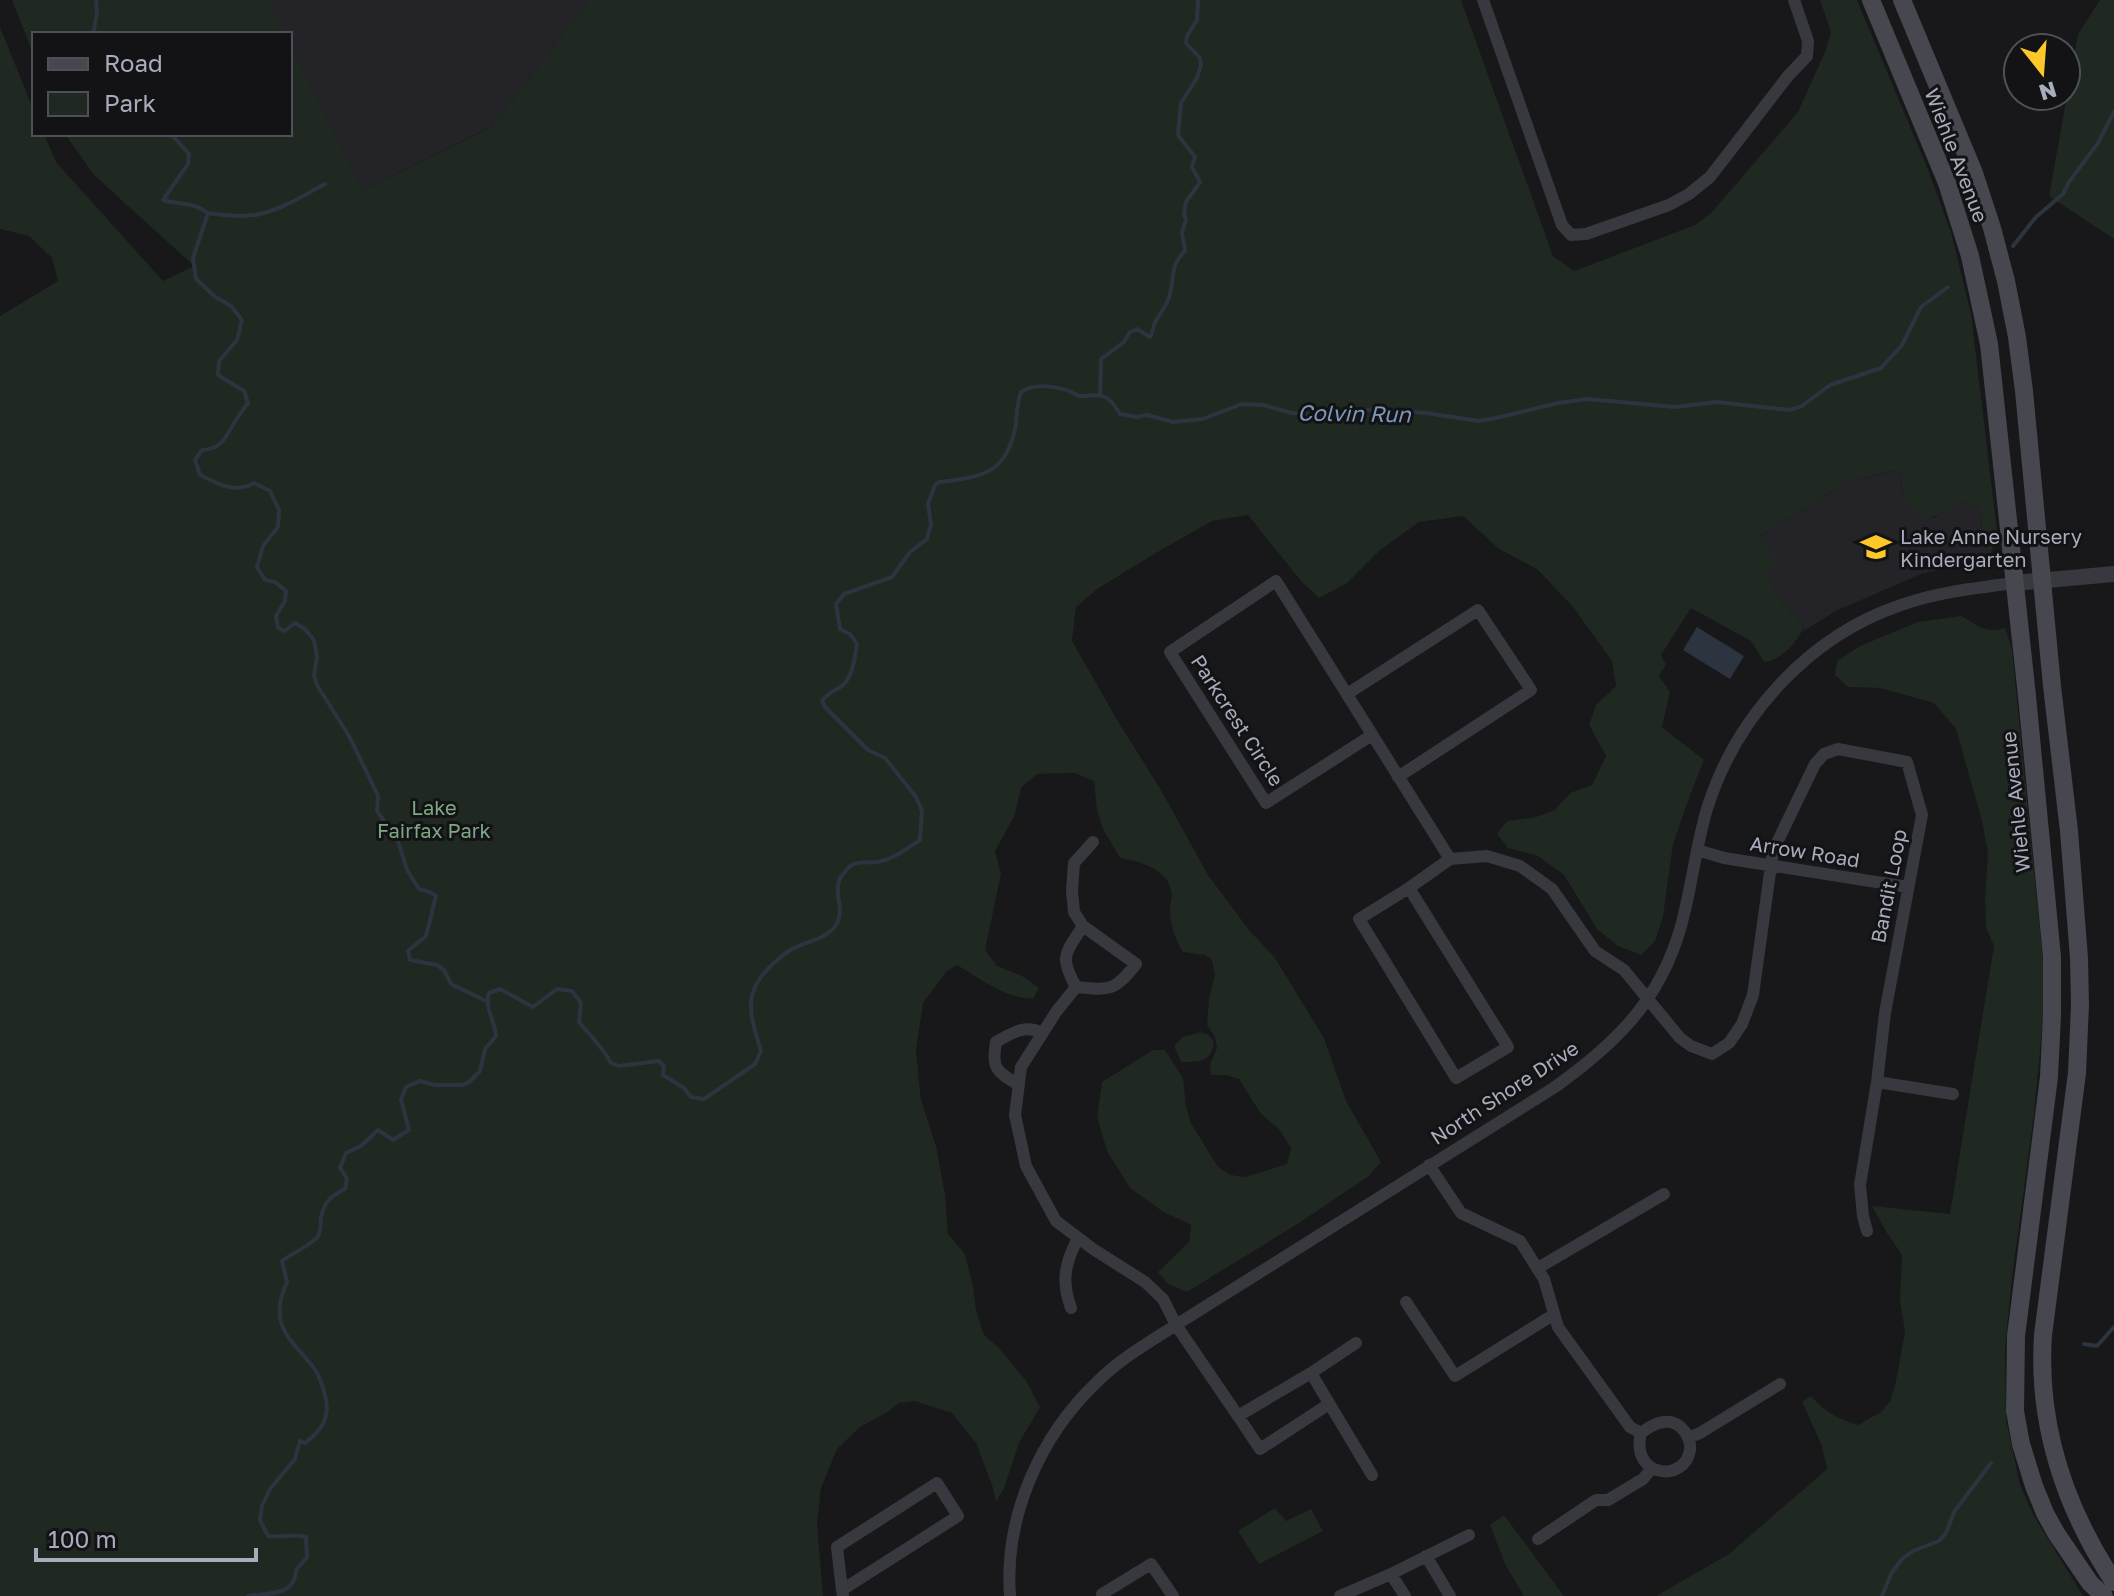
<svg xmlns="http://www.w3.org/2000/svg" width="2114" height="1596" viewBox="0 0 2114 1596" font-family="'Golos Text',sans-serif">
<rect width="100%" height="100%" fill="#18171a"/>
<path fill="#242327" d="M 171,0 L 589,0 L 493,126 L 347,198 L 290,134 L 290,34 L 201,34 Z
M 1900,470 L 1902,490 L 1934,518 L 1943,511 L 1961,502 L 1977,507 L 1982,517 L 1981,531 L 1990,558 L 1921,574 L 1836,611 L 1802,632 L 1804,626 L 1782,602 L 1766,574 L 1760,536 L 1849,481 Z"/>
<path fill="#1f2821" d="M 12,0 L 268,0 L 285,34 L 34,34 L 34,56 Z
M 589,0 L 1461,0 L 1553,256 L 1574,271 L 1695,225 L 1712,212 L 1798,112 L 1825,52 L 1831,32 L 1820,0 L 1857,0 L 1927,167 L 1951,232 L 1971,314 L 1997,531 L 1990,558 L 1981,531 L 1982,517 L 1977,507 L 1961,502 C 1949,508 1937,518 1923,518 C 1901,500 1905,497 1899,470 L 1849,481 L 1760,536 L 1776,564 L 1766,574 L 1782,602 L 1804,626 C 1799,641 1780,661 1764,662 L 1751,641 L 1691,608 L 1661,655 L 1666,665 L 1659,676 L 1670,692 L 1662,727 L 1704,760 L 1692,790 L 1673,844 L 1663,917 L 1655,941 L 1641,955 L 1618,946 L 1597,929 L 1564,875 L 1538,856 L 1508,848 L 1497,834 L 1507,821 L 1536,817 L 1555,810 L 1570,793 L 1592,785 L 1606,756 L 1589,725 L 1596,705 L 1616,686 L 1612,661 L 1573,607 L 1537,569 L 1499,549 L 1463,516 L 1419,522 L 1380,550 L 1347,583 L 1319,598 L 1301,581 L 1248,515 L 1212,521 L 1156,553 L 1097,589 L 1076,607 L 1072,641 L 1119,723 L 1161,790 L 1208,875 L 1249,930 L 1275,958 L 1324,1038 L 1346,1101 L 1381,1162 L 1369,1176 L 1299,1223 L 1187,1292 L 1168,1284 L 1158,1272 L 1189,1242 L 1191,1225 L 1162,1211 L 1130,1188 L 1107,1151 L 1097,1117 L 1102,1082 L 1153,1050 L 1165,1050 L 1183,1078 L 1186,1107 L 1191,1123 L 1218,1167 L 1231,1175 L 1245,1177 L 1287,1164 L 1291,1148 L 1279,1129 L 1261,1114 L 1239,1079 L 1226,1075 L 1211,1075 L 1210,1064 L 1217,1048 L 1215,1037 L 1207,1025 L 1209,998 L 1215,975 L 1212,960 L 1205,955 L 1183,952 C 1175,940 1170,924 1170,910 C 1170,903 1173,897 1171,890 C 1167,869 1139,861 1120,858 L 1103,829 L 1097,810 L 1094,781 L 1075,773 L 1037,774 L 1021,788 L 1014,817 L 995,851 L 1001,874 L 985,950 L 997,966 L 1024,977 L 1039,988 L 1033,999 C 1004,998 981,979 957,965 L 947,971 L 923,1003 L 916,1051 L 921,1100 L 936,1146 L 945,1194 L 948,1234 L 965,1254 L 973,1286 L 976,1311 L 984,1335 L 998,1347 L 1027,1382 L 1040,1407 L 1019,1443 L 1004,1488 L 996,1502 L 993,1488 L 976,1443 L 952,1413 L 915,1401 L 899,1403 L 886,1413 L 860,1427 L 837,1449 L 821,1488 L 817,1523 L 823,1596 L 0,1596 L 0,316 L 58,281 L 52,258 L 29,236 L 0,229 L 0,27 L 34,111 L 34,134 L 44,134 L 56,162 L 163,281 L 194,266 L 94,175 L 65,134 L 290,134 L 290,45 L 363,190 L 492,127 Z
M 2100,0 L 2114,0 L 2114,239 L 2049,196 L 2078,34 Z
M 1961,616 C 1979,625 1983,634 2005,628 L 2012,649 L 2043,962 L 2043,1020 L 2034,1114 L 2012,1278 L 2005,1350 L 2006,1419 L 2020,1485 L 2034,1516 L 2083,1596 L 1656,1596 L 1729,1554 L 1827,1469 L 1822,1446 L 1802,1402 L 1811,1396 C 1824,1411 1838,1419 1858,1425 L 1881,1412 L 1890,1401 L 1895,1386 L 1905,1331 L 1900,1301 L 1902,1255 L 1887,1233 L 1872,1206 L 1950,1214 L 1994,946 L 1986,927 L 1985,897 L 1988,853 L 1982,821 L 1956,729 L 1934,703 L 1880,688 L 1848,687 L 1835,675 L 1837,661 L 1860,646 L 1918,622 Z
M 1200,1032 L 1209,1035 L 1214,1042 C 1211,1063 1199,1062 1181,1062 L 1174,1046 L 1183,1037 Z
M 1275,1508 L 1286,1521 L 1311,1509 L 1323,1531 L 1259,1564 L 1238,1531 Z
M 1504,1515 L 1564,1596 L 1524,1596 L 1506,1566 L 1490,1525 Z"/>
<path fill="#2c353f" d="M 1697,627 L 1744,656 L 1730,679 L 1683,650 Z"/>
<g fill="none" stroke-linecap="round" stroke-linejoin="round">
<path stroke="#2c353f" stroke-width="4" d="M 93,34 L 97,13 L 96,0
M 171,134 L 189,154 L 188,164 L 163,200 C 180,205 194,202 208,213
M 325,184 C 304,195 283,209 260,214 C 244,218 224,215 208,213 L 193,258 L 196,279 L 214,296 L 231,306 L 242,320 L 237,340 L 219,361 L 218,375 L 244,391 L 248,403 C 244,408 240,414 236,420 C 226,435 224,449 202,450 L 195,460 L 200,475 C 218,484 235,494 254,483 L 270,491 L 279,510 L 278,527 L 263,546 L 257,567 L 265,580 L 275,582 L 286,591 L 285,601 L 276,616 L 278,628 L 285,631 L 295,623 L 305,629 L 314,640 L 317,657 L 314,675 L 317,685 L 349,736 L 370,779 L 378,796 L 377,811 L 398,841 L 407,870 L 419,889 L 430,892 L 436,896 L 426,936 L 408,951 L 410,960 L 437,965 L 444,970 L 451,984 L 486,1001
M 2013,246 L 2036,217 L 2063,194 L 2069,182 L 2098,143 L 2114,112
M 1100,395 L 1101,359 L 1124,342 L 1130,332 L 1137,329 L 1150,337 C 1152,334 1153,329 1154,325 C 1158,315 1166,308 1169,297 C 1176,276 1168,268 1185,251 L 1182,233 L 1186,219 L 1184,214 L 1186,202 L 1200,182 L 1192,167 L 1195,157 L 1178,135 L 1181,103 L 1197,78 L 1201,65 L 1200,58 L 1186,43 L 1187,36 L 1197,20 L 1198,0
M 2084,1344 L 2097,1346 L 2114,1327
M 248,1596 C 269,1593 295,1596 296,1570 L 307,1557 L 306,1537 C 292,1533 283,1538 268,1536 L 260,1520 L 262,1506 L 270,1489 L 295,1459 L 300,1441 L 305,1443 C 322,1430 331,1417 325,1395 C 323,1387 320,1378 316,1371 C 305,1354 284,1340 280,1318 C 278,1305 282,1293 287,1282 L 282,1261 C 292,1253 312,1245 318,1236 C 322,1229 320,1224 321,1217 C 324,1202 332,1195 345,1189 L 347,1179 L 340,1168 L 346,1153 L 361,1146 L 378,1130 L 393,1140 L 409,1130 L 401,1099 L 406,1087 L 420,1081 L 435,1085 L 462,1085 L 468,1083 L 480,1071 L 485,1049 L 496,1036 C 495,1021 484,1007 489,993 L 500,989 L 533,1007 L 557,989 L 572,991 L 581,1003 L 579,1022 C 590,1035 604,1049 611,1063 L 619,1066 L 659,1061 L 664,1066 L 663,1075 L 684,1088 L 691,1097 L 704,1099 L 755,1064 L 761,1051 C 750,1014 741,992 774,963 C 782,956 789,949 799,946 C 810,941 829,937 836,925 C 847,908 829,888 844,873 C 847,870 849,866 852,865 C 859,861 870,863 877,862 C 893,859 907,849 920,840 L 922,811 L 916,797 L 885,758 L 868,750 L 825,707 L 822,701 C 830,690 837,691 844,684 C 853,675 855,656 857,644 L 850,634 L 840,629 L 836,604 L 844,594 L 892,577 L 910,552 L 927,539 L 931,524 L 928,504 L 935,485 L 939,482 C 984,477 1008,473 1016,423 C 1017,411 1017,403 1021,392 C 1035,383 1057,386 1071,392 C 1078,395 1076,396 1083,396 C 1090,396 1096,394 1103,396 C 1111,399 1116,407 1120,414 L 1137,417 L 1147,415 L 1173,422 L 1203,419 L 1242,404 L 1263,405 L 1292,413 L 1335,416 L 1374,409 L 1426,413 L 1479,421 L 1496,418 L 1558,403 L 1588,399 L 1675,407 L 1717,402 L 1790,410 L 1802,406 L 1830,385 L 1881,368 L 1902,345 L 1921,307 L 1948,287
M 1882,1596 L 1891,1574 L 1902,1559 L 1913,1551 L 1939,1541 L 1946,1533 L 1954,1512 L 1991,1463"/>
<path stroke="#38393f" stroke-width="12" d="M 1483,0 L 1562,225 L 1571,235 L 1586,234 L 1669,205 L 1689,194 L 1710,177 L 1788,76 L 1807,56 L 1808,41 L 1794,0
M 1347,694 L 1478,610 L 1531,690 L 1398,777
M 1372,735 L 1266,803 L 1170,652 L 1276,581 L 1450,859
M 1093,842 L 1074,863 L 1072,891 L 1074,912 L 1083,926 C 1065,954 1059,956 1076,987 L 1056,1012 L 1021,1067 L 1015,1115 L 1026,1166 L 1056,1221 L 1093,1249 L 1145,1282 L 1163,1299 L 1176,1325 L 1238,1416 L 1311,1373 L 1372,1475
M 1697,850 L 1724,858 L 1908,887
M 1409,888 L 1359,919 L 1456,1078 L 1508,1047 L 1409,888 L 1450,859 L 1487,856 L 1520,866 L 1552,889 L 1595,951 L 1624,970 L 1680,1038 L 1691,1046 L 1712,1054 L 1729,1043 L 1742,1024 L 1753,995 L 1773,851 L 1815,764 L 1824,754 L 1838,749 L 1907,762 L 1922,815 L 1885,1013 L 1877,1082 L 1860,1185 L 1863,1216 L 1867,1231
M 1076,987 C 1110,990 1114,992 1136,964 L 1083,926
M 1877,1082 L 1953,1094
M 1019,1085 C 997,1072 991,1069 996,1042 C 1012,1033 1025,1024 1042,1033
M 1429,1165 L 1461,1213 L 1520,1241 L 1544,1279 L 1558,1327 L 1630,1427 L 1641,1433 C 1630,1478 1685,1483 1690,1450 C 1691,1444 1688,1437 1685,1432 C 1673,1415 1655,1422 1641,1433
M 1538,1268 L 1664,1194
M 1406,1302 L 1455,1376 L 1553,1315
M 1071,1308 C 1061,1281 1065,1263 1078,1238
M 1311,1373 L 1356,1343
M 1238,1416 L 1260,1449 L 1329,1404
M 1688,1438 L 1700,1433 L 1780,1384
M 1538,1539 L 1596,1500 L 1608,1500 L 1643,1479 L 1652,1468
M 1426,1556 L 1450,1596
M 1391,1574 L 1405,1596
M 842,1590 L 837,1547 L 937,1483 L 958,1516 L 842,1590 L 843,1596
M 1010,1596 C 1004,1517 1040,1436 1097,1382 C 1120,1359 1149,1342 1176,1325 L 1555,1087 C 1621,1040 1667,993 1685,910 C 1693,877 1697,842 1707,809 C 1736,716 1809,636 1901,605 C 1938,592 1976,588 2015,583
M 1104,1596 L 1102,1594 L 1151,1564 L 1173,1596
M 1340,1596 L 1391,1574 L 1469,1535"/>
<path stroke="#38393f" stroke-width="16" d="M 2015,583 L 2114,574"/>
<path stroke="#46474f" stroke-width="18" d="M 1871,0 L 1947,183 L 1970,256 L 1989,344 L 2027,696 L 2052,957 L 2052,1015 L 2049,1077 L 2016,1336 L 2015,1411 L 2021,1444 L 2034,1486 L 2045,1513 L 2056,1533 L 2090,1583 L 2104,1596
M 1902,0 L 1974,173 L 1992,228 L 2006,281 L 2017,337 L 2024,391 L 2052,686 L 2069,831 L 2079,958 L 2080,1005 L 2077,1073 L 2043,1335 C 2037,1424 2065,1508 2114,1582"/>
</g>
<defs>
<g id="school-bare" transform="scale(2.4)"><path d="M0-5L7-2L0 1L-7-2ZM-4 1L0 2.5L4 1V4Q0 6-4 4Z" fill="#ffc82a" stroke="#131215" stroke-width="2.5" paint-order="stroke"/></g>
</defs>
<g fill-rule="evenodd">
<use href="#school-bare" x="1876" y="547"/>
</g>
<g text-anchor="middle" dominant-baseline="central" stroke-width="6" stroke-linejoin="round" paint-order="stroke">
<g font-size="20" fill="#a8adbb" stroke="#131215">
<text transform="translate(1957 155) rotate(69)">Wiehle Avenue</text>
<text transform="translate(1238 720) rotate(57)">Parkcrest Circle</text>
<text transform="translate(2015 802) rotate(-96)">Wiehle Avenue</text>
<text transform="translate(1805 851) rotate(9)">Arrow Road</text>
<text transform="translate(1888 886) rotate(-79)">Bandit Loop</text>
<text transform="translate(1504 1092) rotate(-33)">North Shore Drive</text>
</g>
<g font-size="20" fill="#a8adbb" stroke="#131215" text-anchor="start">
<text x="1900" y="536">Lake Anne Nursery<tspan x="1900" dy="23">Kindergarten</tspan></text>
</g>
<g font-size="20" fill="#7da883" stroke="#131215">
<text x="434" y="807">Lake<tspan x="434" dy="23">Fairfax Park</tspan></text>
</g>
<g font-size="22" font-style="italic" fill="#7c98b9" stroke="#131215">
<text transform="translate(1354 413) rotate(1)">Colvin Run</text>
</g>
</g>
<rect x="32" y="32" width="260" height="104" fill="#131215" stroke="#4f5057" stroke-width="2"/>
<rect x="48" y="58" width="40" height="12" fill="#46474f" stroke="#4f5057" stroke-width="2"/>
<text x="104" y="72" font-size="24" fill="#a8adbb">Road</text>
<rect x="48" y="92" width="40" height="24" fill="#1f2821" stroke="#4f5057" stroke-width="2"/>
<text x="104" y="112" font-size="24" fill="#a8adbb">Park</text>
<g transform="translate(2042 72) rotate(163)"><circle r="38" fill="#131215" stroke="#4f5057" stroke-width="2"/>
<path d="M0-6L14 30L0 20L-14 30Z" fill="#ffc82a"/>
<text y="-12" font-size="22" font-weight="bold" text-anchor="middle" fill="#a8adbb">N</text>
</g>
<path d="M36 1548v12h220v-12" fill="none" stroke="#a8adbb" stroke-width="4"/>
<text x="48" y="1548" font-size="24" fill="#a8adbb" stroke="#131215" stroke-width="6" paint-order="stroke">100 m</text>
</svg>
